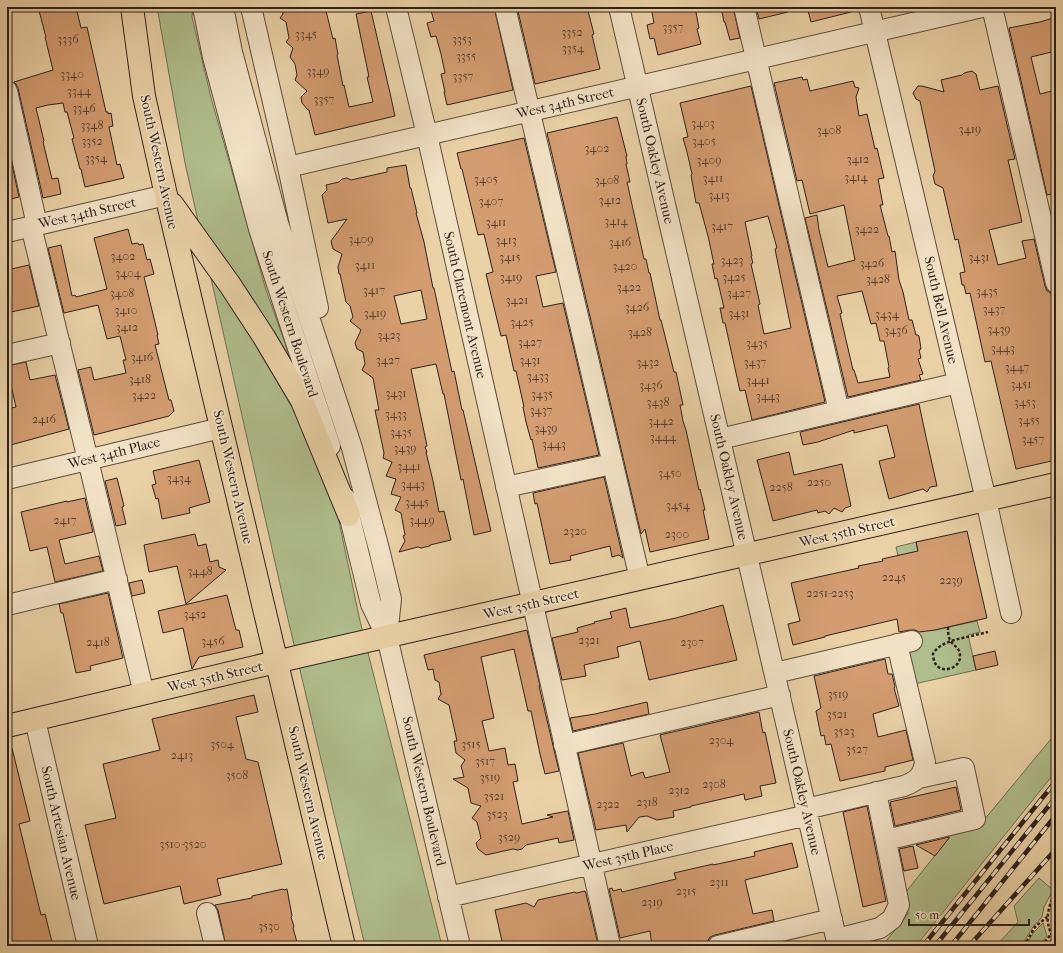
<svg xmlns="http://www.w3.org/2000/svg" width="1063" height="953" viewBox="0 0 1063 953" font-family="'IM FELL French Canon',serif">
<rect width="100%" height="100%" fill="#ead1a6"/>
<filter id="stains"><feTurbulence type="fractalNoise" baseFrequency=".005" numOctaves="4"/><feColorMatrix values="0 0 0 0 .2 0 0 0 0 .09 0 0 0 0 .02 0 0 0 .5 -.17"/></filter>
<radialGradient id="worn" r=".72"><stop offset=".6" stop-color="#630" stop-opacity="0"/><stop offset="1" stop-color="#630" stop-opacity=".3"/></radialGradient>
<path fill="#b0bd8c" stroke="#6f6f54" d="M 157,7 L 193,7 L 192,17 L 211,98 L 266,290 L 285,343 L 337,512 L 360,621 L 442,946 L 365,946 L 284,602 L 185,163 Z
M 916,542 L 935,630 L 977,621 L 980,632 L 968,635 L 976,670 L 910,685 L 902,648 L 918,644 L 896,547 Z
M 1056,733 L 1056,771 L 916,946 L 882,946 L 908,914 L 905,893 L 949,838 L 948,833 L 979,826 Z
M 1039,878 L 1053,890 L 1044,907 L 1042,917 L 1033,927 L 1021,946 L 996,946 L 1018,922 L 1014,906 Z
M 1043,923 L 1047,936 L 1039,946 L 1027,946 L 1026,945 L 1034,932 Z"/>
<path fill="#d39c71" stroke="#2e211c" fill-rule="evenodd" d="M 38,7 L 76,7 L 81,28 L 87,27 L 106,112 L 108,112 L 108,114 L 111,113 L 113,126 L 109,127 L 117,165 L 120,164 L 124,178 L 85,187 L 81,169 L 80,169 L 72,139 L 74,138 L 67,112 L 65,112 L 63,103 L 48,105 L 36,108 L 44,141 L 43,142 L 52,179 L 58,178 L 61,194 L 43,198 L 18,88 L 16,84 L 14,82 L 53,70 L 45,37 L 46,37 Z
M 282,7 L 325,7 L 333,39 L 335,38 L 338,54 L 337,55 L 343,86 L 344,85 L 349,107 L 373,102 L 367,77 L 369,77 L 356,14 L 371,11 L 390,93 L 395,116 L 315,135 L 309,110 L 308,110 L 302,103 L 301,97 L 307,91 L 295,80 L 297,75 L 295,64 L 290,57 L 293,48 L 286,42 L 289,38 L 286,22 L 280,18 L 283,14 Z
M 430,7 L 494,7 L 513,90 L 447,105 L 444,92 L 445,92 L 441,74 L 445,73 L 441,54 L 436,36 L 431,37 L 427,23 L 434,21 Z
M 517,7 L 587,7 L 594,34 L 592,35 L 600,69 L 535,84 Z
M 651,7 L 695,7 L 699,28 L 697,29 L 701,44 L 658,55 L 654,38 L 650,39 L 647,25 L 654,23 Z
M 721,7 L 733,7 L 740,38 L 730,40 L 725,22 L 724,22 Z
M 756,7 L 788,7 L 788,12 L 759,19 Z
M 807,7 L 851,7 L 851,12 L 811,22 Z
M 1056,17 L 1056,51 L 1031,57 L 1040,94 L 1056,90 L 1056,193 L 1047,195 L 1009,28 L 1040,22 Z
M 972,71 L 976,74 L 980,90 L 998,86 L 1015,159 L 1008,160 L 1022,222 L 989,230 L 998,265 L 1026,258 L 1022,241 L 1034,239 L 1045,286 L 1047,291 L 1051,293 L 1056,321 L 1056,460 L 1016,469 L 991,361 L 985,362 L 970,293 L 966,294 L 964,285 L 962,285 L 960,273 L 965,272 L 958,239 L 955,240 L 943,188 L 935,184 L 933,176 L 935,171 L 920,101 L 916,99 L 913,93 L 918,86 L 922,86 L 944,92 L 941,80 L 962,75 L 964,73 Z
M 802,77 L 803,80 L 807,79 L 810,91 L 853,81 L 855,87 L 859,88 L 856,97 L 859,116 L 867,114 L 875,149 L 877,148 L 884,178 L 878,179 L 883,205 L 880,205 L 888,236 L 889,236 L 892,252 L 895,251 L 899,280 L 903,292 L 909,320 L 912,320 L 916,335 L 918,335 L 919,336 L 921,349 L 919,350 L 921,358 L 918,359 L 923,374 L 919,375 L 921,380 L 848,397 L 805,218 L 817,215 L 819,230 L 828,267 L 855,260 L 844,205 L 810,214 L 802,180 L 797,181 L 774,83 ZM 862,291 L 871,324 L 876,323 L 880,341 L 884,341 L 889,367 L 888,368 L 890,377 L 858,383 L 854,370 L 853,370 L 840,314 L 842,313 L 837,296 Z
M 751,86 L 825,402 L 752,420 L 745,390 L 740,391 L 725,323 L 723,323 L 720,308 L 724,308 L 717,278 L 715,279 L 712,264 L 714,264 L 708,236 L 699,203 L 696,203 L 691,175 L 692,174 L 687,152 L 683,138 L 688,137 L 680,103 ZM 768,216 L 777,248 L 775,249 L 791,328 L 764,334 L 758,305 L 760,304 L 758,295 L 751,264 L 753,263 L 751,256 L 752,256 L 745,222 Z
M 617,117 L 627,156 L 626,156 L 627,164 L 626,164 L 630,182 L 627,182 L 644,259 L 646,259 L 649,273 L 650,273 L 660,320 L 661,320 L 674,372 L 676,372 L 683,405 L 680,405 L 683,421 L 686,430 L 699,490 L 700,489 L 705,510 L 703,510 L 709,539 L 650,552 L 645,529 L 641,534 L 547,133 Z
M 524,138 L 556,272 L 536,276 L 543,307 L 563,303 L 599,455 L 538,468 L 532,439 L 531,440 L 526,422 L 523,407 L 524,407 L 516,371 L 514,371 L 506,335 L 501,336 L 486,274 L 493,272 L 484,234 L 478,235 L 462,169 L 461,169 L 457,153 Z
M 7,160 L 11,160 L 19,197 L 11,199 L 7,182 Z
M 406,165 L 410,188 L 411,188 L 417,213 L 416,213 L 424,242 L 433,288 L 434,288 L 452,372 L 454,371 L 462,410 L 463,410 L 491,531 L 474,535 L 463,479 L 461,480 L 444,394 L 443,394 L 436,364 L 411,369 L 427,446 L 425,447 L 427,452 L 426,452 L 433,481 L 439,512 L 444,511 L 451,540 L 430,545 L 430,546 L 421,548 L 418,547 L 399,552 L 405,541 L 403,536 L 405,535 L 401,513 L 395,510 L 401,497 L 391,494 L 396,479 L 386,476 L 392,462 L 383,458 L 384,453 L 375,410 L 379,410 L 373,378 L 362,370 L 365,364 L 363,352 L 357,349 L 355,343 L 361,330 L 350,321 L 353,317 L 350,306 L 346,302 L 340,274 L 339,274 L 338,267 L 342,254 L 333,249 L 331,241 L 347,219 L 328,223 L 322,195 L 327,190 L 326,185 L 339,182 L 342,179 L 347,178 L 351,180 L 387,172 L 387,168 ZM 421,290 L 427,319 L 401,324 L 394,296 Z
M 128,229 L 132,244 L 138,243 L 139,245 L 143,244 L 147,260 L 150,259 L 154,274 L 144,277 L 158,335 L 157,335 L 159,344 L 155,345 L 169,400 L 171,400 L 174,411 L 169,416 L 94,435 L 78,370 L 91,367 L 94,380 L 126,373 L 123,360 L 126,360 L 120,336 L 107,339 L 98,305 L 64,313 L 48,248 L 61,245 L 72,296 L 75,295 L 76,297 L 107,289 L 94,238 Z
M 29,265 L 39,306 L 11,312 L 7,298 L 7,270 Z
M 26,362 L 30,380 L 55,375 L 69,429 L 7,446 L 7,409 L 16,407 L 10,381 L 7,381 L 7,366 Z
M 919,404 L 926,437 L 937,486 L 930,487 L 927,492 L 923,489 L 889,499 L 879,461 L 895,457 L 887,425 L 854,433 L 854,430 L 818,442 L 803,445 L 800,432 Z
M 789,452 L 794,475 L 842,464 L 851,506 L 845,508 L 842,512 L 834,508 L 829,514 L 825,511 L 818,513 L 817,510 L 773,521 L 757,460 Z
M 199,460 L 210,502 L 189,508 L 190,513 L 162,519 L 158,498 L 156,499 L 152,485 L 156,484 L 153,471 Z
M 604,477 L 623,558 L 619,555 L 612,557 L 610,546 L 570,556 L 571,560 L 550,564 L 537,503 L 535,504 L 533,493 Z
M 117,478 L 124,506 L 122,507 L 126,524 L 116,526 L 105,481 Z
M 85,498 L 93,532 L 59,540 L 65,564 L 99,556 L 103,571 L 55,582 L 47,547 L 30,551 L 21,512 L 67,501 L 67,502 Z
M 967,531 L 987,618 L 935,630 L 919,632 L 915,630 L 910,630 L 899,632 L 897,619 L 825,636 L 825,637 L 793,645 L 788,624 L 800,621 L 791,583 L 859,568 L 858,566 L 883,561 L 882,559 L 918,551 L 916,542 Z
M 195,534 L 198,546 L 206,544 L 210,562 L 218,560 L 219,567 L 226,570 L 186,604 L 177,566 L 149,572 L 144,545 Z
M 142,580 L 145,593 L 132,596 L 129,583 Z
M 108,593 L 123,658 L 90,666 L 91,670 L 76,673 L 63,613 L 61,613 L 59,604 Z
M 227,595 L 236,630 L 239,630 L 243,647 L 199,657 L 192,669 L 183,628 L 163,633 L 158,611 Z
M 723,605 L 737,660 L 649,680 L 640,641 L 617,647 L 619,657 L 584,665 L 586,676 L 562,680 L 552,638 L 578,632 L 577,628 L 595,623 L 594,622 L 612,618 L 610,612 L 626,608 L 630,628 L 676,618 Z
M 527,630 L 540,686 L 539,686 L 559,771 L 545,774 L 540,754 L 531,711 L 528,711 L 514,649 L 481,657 L 494,718 L 482,721 L 489,751 L 505,748 L 508,765 L 515,764 L 518,781 L 513,782 L 522,824 L 553,817 L 547,815 L 568,811 L 574,840 L 559,843 L 558,838 L 526,845 L 522,849 L 518,850 L 513,849 L 486,855 L 478,849 L 476,843 L 481,838 L 477,822 L 472,818 L 481,806 L 471,803 L 468,788 L 453,779 L 464,777 L 461,766 L 465,760 L 456,753 L 454,741 L 457,741 L 449,705 L 438,699 L 441,694 L 439,682 L 435,680 L 433,669 L 428,670 L 424,655 Z
M 995,651 L 998,665 L 976,670 L 973,656 Z
M 885,659 L 888,674 L 892,674 L 895,687 L 894,688 L 899,706 L 873,714 L 878,737 L 906,730 L 913,760 L 885,767 L 885,771 L 840,781 L 831,744 L 826,745 L 824,735 L 821,736 L 816,711 L 821,708 L 814,676 Z
M 254,695 L 258,712 L 236,717 L 246,759 L 258,762 L 282,864 L 217,879 L 221,895 L 184,904 L 180,886 L 104,904 L 85,825 L 116,818 L 103,764 L 160,750 L 152,719 Z
M 647,702 L 649,714 L 573,731 L 570,718 L 595,714 Z
M 759,712 L 763,733 L 765,732 L 776,783 L 760,786 L 762,796 L 745,800 L 744,794 L 691,806 L 691,807 L 673,811 L 674,817 L 657,820 L 647,816 L 639,817 L 627,832 L 626,825 L 596,830 L 578,753 L 623,743 L 631,776 L 643,772 L 645,778 L 670,772 L 660,735 Z
M 7,748 L 12,748 L 30,821 L 19,824 L 41,915 L 45,914 L 53,946 L 7,946 Z
M 956,787 L 961,810 L 895,826 L 890,802 Z
M 867,806 L 886,901 L 863,907 L 843,812 Z
M 949,837 L 949,838 L 935,856 L 916,845 Z
M 792,843 L 798,867 L 745,880 L 753,914 L 772,910 L 774,921 L 715,935 L 710,937 L 707,942 L 691,946 L 652,946 L 650,931 L 620,938 L 609,889 L 612,888 L 613,891 L 621,889 L 622,892 L 676,879 L 674,873 L 713,864 L 713,865 L 755,856 L 754,852 Z
M 913,846 L 918,868 L 904,871 L 899,849 Z
M 283,889 L 284,890 L 287,889 L 292,916 L 291,917 L 294,927 L 293,928 L 298,946 L 226,946 L 218,910 L 215,905 L 252,898 L 252,896 Z
M 585,891 L 586,894 L 598,944 L 589,946 L 503,946 L 495,910 L 526,903 L 534,907 L 538,900 L 575,892 L 576,893 Z"/>
<g fill="none" stroke-linecap="round" stroke-linejoin="round">
<g stroke="#5d4d3e" stroke-width="22">
<path id="minor" d="M 203,7 L 213,57 L 259,229 L 330,446
M 223,7 L 232,52 L 278,223 L 352,448 L 379,549 L 391,599 L 387,637
M 251,7 L 288,167 L 318,308
M 396,7 L 427,135 L 610,946
M 505,7 L 640,579
M 619,7 L 838,946
M 744,7 L 839,411
M 869,7 L 986,500 L 1011,613
M 992,7 L 1056,283
M 7,91 L 37,225
M 288,167 L 982,7
M 31,226 L 88,460 L 144,694
M 7,232 L 166,195
M 7,355 L 60,343
M 720,439 L 958,383
M 7,479 L 221,428
M 506,487 L 612,464
M 345,498 L 371,604 L 387,637 L 460,946
M 7,605 L 117,579
M 775,673 L 912,641
M 35,720 L 88,946
M 564,745 L 780,695
M 806,809 L 904,786 C 917,781 923,776 925,762 L 897,644
M 886,840 L 975,819 L 964,768 L 919,778
M 448,897 L 808,815
M 207,913 L 215,946
M 837,939 L 880,928 L 892,919 L 899,905 L 876,792
M 718,946 L 832,919"/>
</g>
<g stroke="#2e211c" stroke-width="24">
<path id="major" d="M 132,7 L 144,96 L 166,195 L 344,946
M 172,204 L 230,285 L 264,337 L 302,401 L 349,515
M 7,726 L 301,656 L 1056,484"/>
</g>
<path stroke="#2e211c" stroke-width="2.5" stroke-dasharray="3 2" stroke-linecap="butt" d="M 948,627 C 948,631 948,636 950,640 C 953,646 960,647 960,656 C 961,668 941,675 935,663 C 934,661 933,657 933,654 C 937,646 946,643 954,640 L 988,632
M 1056,890 C 1047,910 1043,923 1056,942
M 1025,946 L 1025,944 L 1035,927 L 1047,917
M 1042,946 L 1051,934"/>
<use href="#minor" stroke="#f1e1c5" stroke-width="20"/>
<use href="#major" stroke="#ead1a6" stroke-width="22"/>
<g stroke="#2e211c" stroke-width="4.5">
<path id="rail" d="M 923,946 L 1056,781
M 935,946 L 1056,797
M 951,946 L 1056,815
M 969,946 L 1056,849"/>
</g>
<use href="#rail" stroke="#f1e1c5" stroke-width="3" stroke-dasharray="9" stroke-linecap="butt"/>
</g>
<g text-anchor="middle" dominant-baseline="central" stroke-width="3.5" stroke-linejoin="round" paint-order="stroke">
<g font-size="12" fill="#574031">
<text x="673" y="27">3357</text>
<text x="572" y="32">3352</text>
<text x="306" y="34">3345</text>
<text x="68" y="39">3336</text>
<text x="462" y="39">3353</text>
<text x="573" y="48">3354</text>
<text x="466" y="56">3355</text>
<text x="318" y="71">3349</text>
<text x="72" y="74">3340</text>
<text x="463" y="76">3357</text>
<text x="79" y="91">3344</text>
<text x="324" y="99">3357</text>
<text x="84" y="108">3346</text>
<text x="703" y="123">3403</text>
<text x="92" y="125">3348</text>
<text x="970" y="129">3419</text>
<text x="829" y="130">3408</text>
<text x="92" y="141">3352</text>
<text x="704" y="141">3405</text>
<text x="597" y="148">3402</text>
<text x="96" y="158">3354</text>
<text x="858" y="159">3412</text>
<text x="709" y="160">3409</text>
<text x="856" y="177">3414</text>
<text x="713" y="178">3411</text>
<text x="486" y="179">3405</text>
<text x="607" y="180">3408</text>
<text x="719" y="195">3413</text>
<text x="610" y="200">3412</text>
<text x="491" y="201">3407</text>
<text x="616" y="221">3414</text>
<text x="496" y="222">3411</text>
<text x="722" y="226">3417</text>
<text x="867" y="229">3422</text>
<text x="361" y="239">3409</text>
<text x="506" y="240">3413</text>
<text x="620" y="242">3416</text>
<text x="123" y="256">3402</text>
<text x="510" y="257">3415</text>
<text x="979" y="257">3431</text>
<text x="732" y="260">3423</text>
<text x="872" y="263">3426</text>
<text x="365" y="265">3411</text>
<text x="625" y="266">3420</text>
<text x="128" y="273">3404</text>
<text x="511" y="277">3419</text>
<text x="734" y="277">3425</text>
<text x="878" y="279">3428</text>
<text x="629" y="287">3422</text>
<text x="374" y="290">3417</text>
<text x="987" y="291">3435</text>
<text x="122" y="293">3408</text>
<text x="739" y="293">3427</text>
<text x="517" y="300">3421</text>
<text x="637" y="307">3426</text>
<text x="994" y="309">3437</text>
<text x="126" y="310">3410</text>
<text x="375" y="313">3419</text>
<text x="739" y="313">3431</text>
<text x="887" y="314">3434</text>
<text x="522" y="322">3425</text>
<text x="127" y="327">3412</text>
<text x="999" y="329">3439</text>
<text x="896" y="330">3436</text>
<text x="640" y="332">3428</text>
<text x="389" y="335">3423</text>
<text x="530" y="342">3427</text>
<text x="757" y="343">3435</text>
<text x="1003" y="348">3443</text>
<text x="142" y="357">3416</text>
<text x="388" y="360">3427</text>
<text x="530" y="360">3431</text>
<text x="648" y="362">3432</text>
<text x="755" y="362">3437</text>
<text x="1017" y="367">3447</text>
<text x="538" y="376">3433</text>
<text x="140" y="379">3418</text>
<text x="758" y="380">3441</text>
<text x="1021" y="384">3451</text>
<text x="651" y="385">3436</text>
<text x="396" y="393">3431</text>
<text x="542" y="394">3435</text>
<text x="144" y="395">3422</text>
<text x="768" y="396">3443</text>
<text x="658" y="402">3438</text>
<text x="1025" y="402">3453</text>
<text x="541" y="410">3437</text>
<text x="396" y="414">3433</text>
<text x="44" y="419">2416</text>
<text x="1029" y="420">3455</text>
<text x="661" y="421">3442</text>
<text x="546" y="428">3439</text>
<text x="401" y="432">3435</text>
<text x="663" y="437">3444</text>
<text x="1033" y="439">3457</text>
<text x="554" y="444">3443</text>
<text x="405" y="448">3439</text>
<text x="409" y="466">3441</text>
<text x="670" y="473">3450</text>
<text x="179" y="478">3434</text>
<text x="819" y="482">2250</text>
<text x="413" y="484">3443</text>
<text x="781" y="487">2258</text>
<text x="417" y="502">3445</text>
<text x="678" y="505">3454</text>
<text x="65" y="520">2417</text>
<text x="422" y="520">3449</text>
<text x="575" y="531">2320</text>
<text x="677" y="534">2300</text>
<text x="200" y="571">3448</text>
<text x="894" y="577">2245</text>
<text x="951" y="580">2239</text>
<text x="830" y="593">2251-2253</text>
<text x="195" y="614">3452</text>
<text x="589" y="640">2321</text>
<text x="213" y="641">3456</text>
<text x="98" y="642">2418</text>
<text x="692" y="642">2307</text>
<text x="838" y="694">3519</text>
<text x="837" y="714">3521</text>
<text x="844" y="731">3523</text>
<text x="721" y="740">2304</text>
<text x="222" y="744">3504</text>
<text x="471" y="744">3515</text>
<text x="857" y="749">3527</text>
<text x="182" y="755">2413</text>
<text x="485" y="761">3517</text>
<text x="237" y="775">3508</text>
<text x="490" y="777">3519</text>
<text x="714" y="784">2308</text>
<text x="679" y="790">2312</text>
<text x="494" y="796">3521</text>
<text x="647" y="802">2318</text>
<text x="608" y="804">2322</text>
<text x="497" y="814">3523</text>
<text x="509" y="837">3529</text>
<text x="183" y="844">3510-3520</text>
<text x="719" y="882">2311</text>
<text x="686" y="891">2315</text>
<text x="652" y="902">2319</text>
<text x="269" y="926">3530</text>
</g>
<g font-size="14" fill="#2e211c" stroke="#f1e1c5">
<text transform="translate(565 103) rotate(-13)">West 34th Street</text>
<text transform="translate(655 161) rotate(77)">South Oakley Avenue</text>
<text transform="translate(159 162) rotate(78)">South Western Avenue</text>
<text transform="translate(87 213) rotate(-13)">West 34th Street</text>
<text transform="translate(465 305) rotate(77)">South Claremont Avenue</text>
<text transform="translate(941 310) rotate(77)">South Bell Avenue</text>
<text transform="translate(290 324) rotate(72)">South Western Boulevard</text>
<text transform="translate(114 453) rotate(-14)">West 34th Place</text>
<text transform="translate(233 477) rotate(77)">South Western Avenue</text>
<text transform="translate(729 477) rotate(77)">South Oakley Avenue</text>
<text transform="translate(847 532) rotate(-13)">West 35th Street</text>
<text transform="translate(531 604) rotate(-13)">West 35th Street</text>
<text transform="translate(215 677) rotate(-13)">West 35th Street</text>
<text transform="translate(424 791) rotate(77)">South Western Boulevard</text>
<text transform="translate(802 792) rotate(77)">South Oakley Avenue</text>
<text transform="translate(308 793) rotate(77)">South Western Avenue</text>
<text transform="translate(61 833) rotate(77)">South Artesian Avenue</text>
<text transform="translate(628 856) rotate(-13)">West 35th Place</text>
</g>
</g>
<rect width="1063" height="953" fill="none" stroke="#ead1a6" stroke-width="24"/>
<rect x="8" y="8" width="1047" height="937" fill="none" stroke="#2e211c" stroke-width="2"/>
<rect x="12" y="12" width="1039" height="929" fill="none" stroke="#2e211c"/>
<path d="M909 919v6h120v-6" fill="none" stroke="#2e211c" stroke-width="2"/>
<text x="915" y="919" font-size="12" fill="#2e211c" stroke="#f1e1c5" stroke-width="3" paint-order="stroke">50 m</text>
<rect width="100%" height="100%" filter="url(#stains)"/>
<rect width="100%" height="100%" fill="url(#worn)"/>
</svg>
